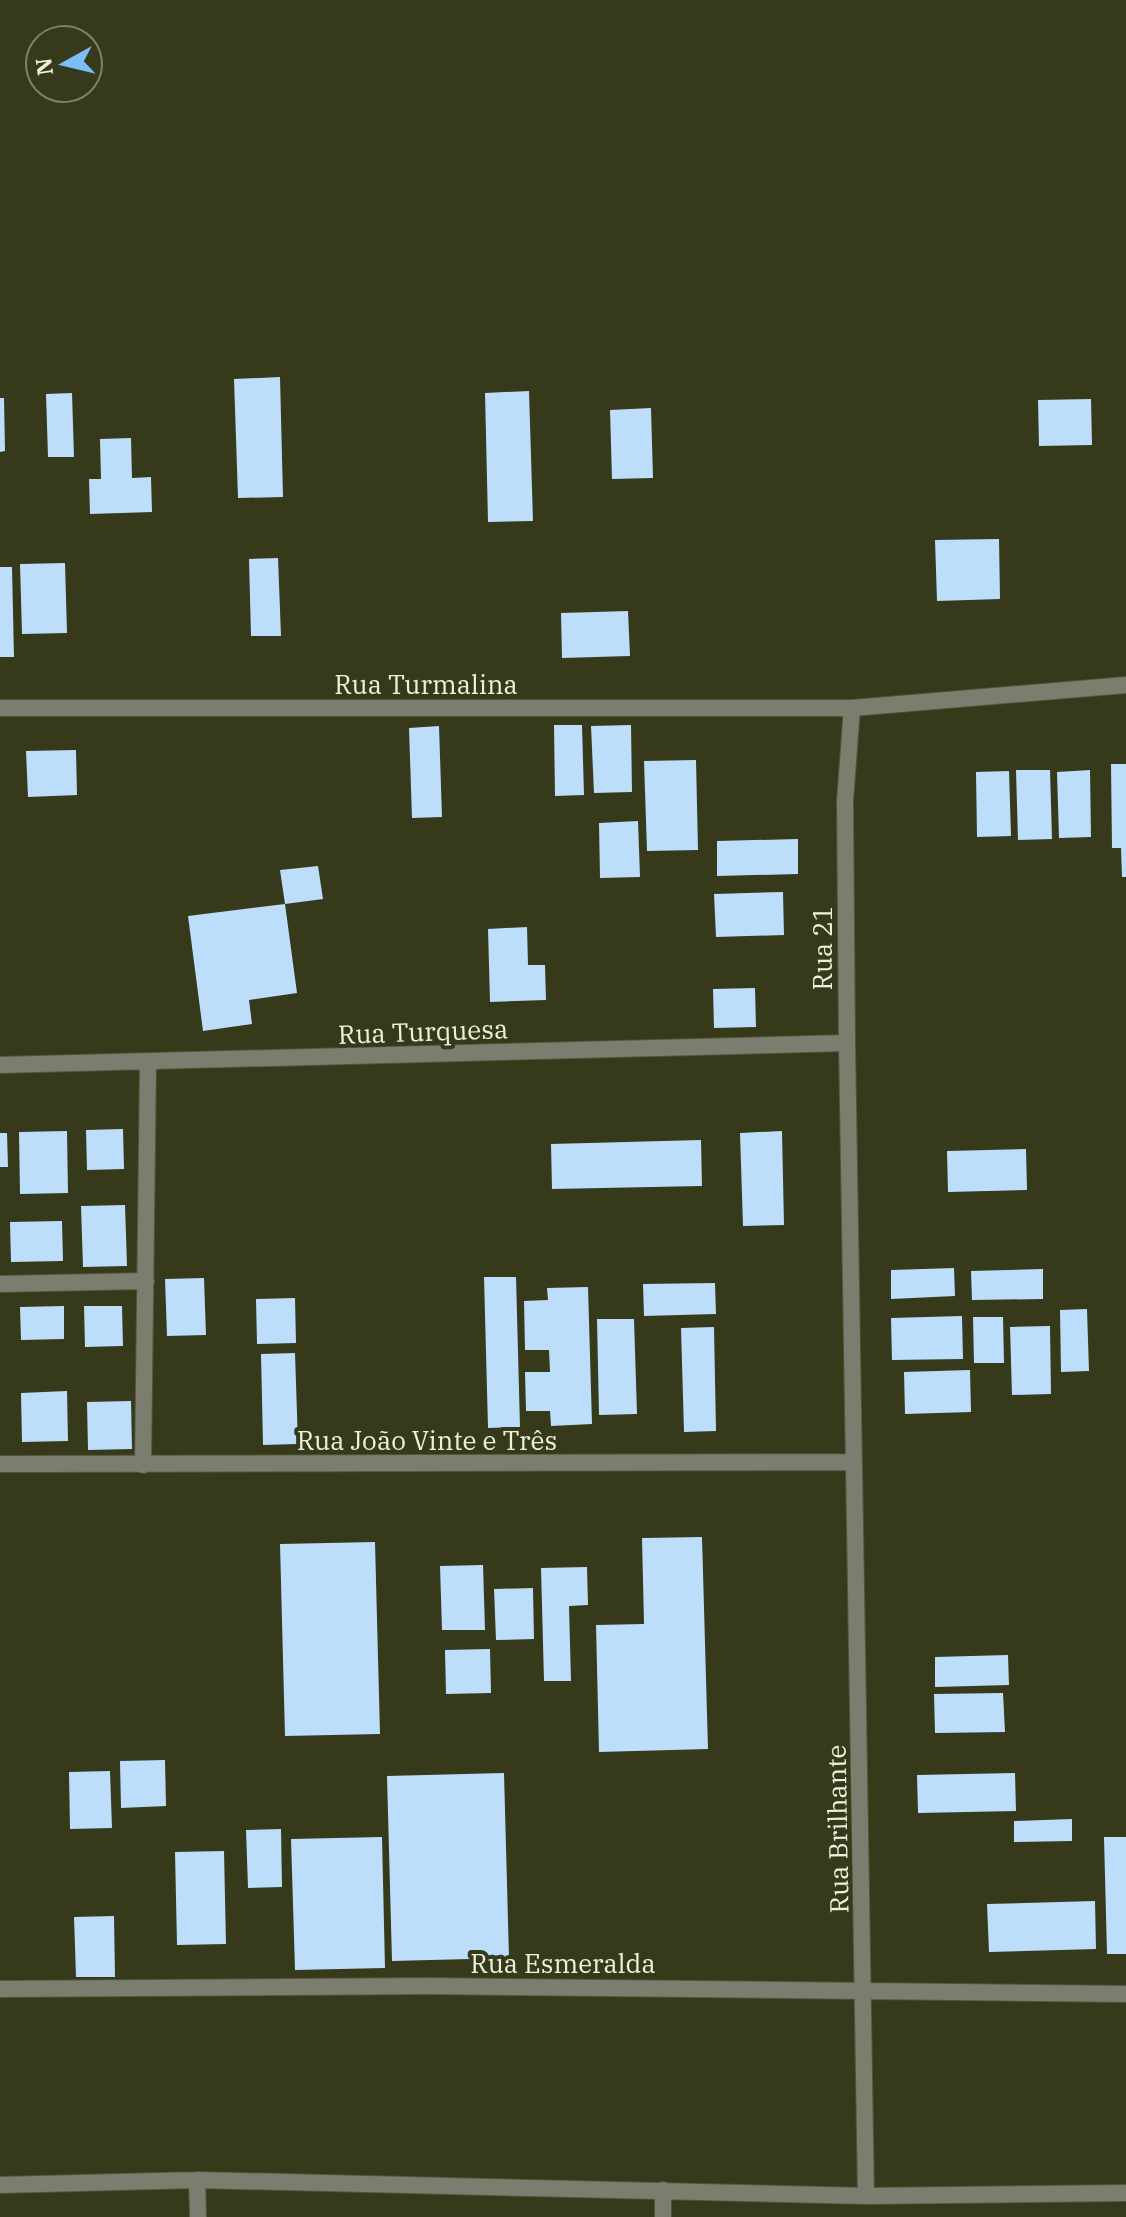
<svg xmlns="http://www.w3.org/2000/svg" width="1126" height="2217" viewBox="0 0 1126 2217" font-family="'IBM Plex Serif',serif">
<rect width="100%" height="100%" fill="#36391a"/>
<path fill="#bddefb" d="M 280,377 L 283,497 L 238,498 L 234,379 Z
M 529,391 L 533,521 L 488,522 L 485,393 Z
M 72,393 L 74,457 L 48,457 L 46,394 Z
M 0,398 L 4,398 L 5,451 L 0,452 Z
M 1091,399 L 1092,445 L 1039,446 L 1038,400 Z
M 651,408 L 653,478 L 612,479 L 610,410 Z
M 131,438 L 132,478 L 151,477 L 152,512 L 90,514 L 89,479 L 101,479 L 100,439 Z
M 999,539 L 1000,599 L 937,601 L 935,540 Z
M 278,558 L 281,636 L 251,636 L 249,559 Z
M 65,563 L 67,633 L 22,634 L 20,564 Z
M 0,567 L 12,567 L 14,657 L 0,657 Z
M 628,611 L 630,656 L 562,658 L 561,613 Z
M 554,725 L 582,725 L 584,795 L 555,796 Z
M 631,725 L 632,792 L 594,793 L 591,726 Z
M 439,726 L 442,817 L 412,818 L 409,728 Z
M 76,750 L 77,795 L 28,797 L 26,751 Z
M 696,760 L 698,850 L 647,851 L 644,761 Z
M 1111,764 L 1126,764 L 1126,877 L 1122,877 L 1121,848 L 1112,848 Z
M 1016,770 L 1050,770 L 1052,839 L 1018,840 Z
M 1090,770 L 1091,837 L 1059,838 L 1057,772 Z
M 1009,771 L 1011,836 L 977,837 L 976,772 Z
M 638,821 L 640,877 L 600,878 L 599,823 Z
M 798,839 L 798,874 L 717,876 L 717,841 Z
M 318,866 L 323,899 L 285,904 L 280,870 Z
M 783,892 L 784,935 L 716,937 L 714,894 Z
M 285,904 L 297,993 L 249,1000 L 252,1024 L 203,1031 L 188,916 Z
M 527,927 L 528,965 L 545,965 L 546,1000 L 490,1002 L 488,929 Z
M 755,988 L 756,1027 L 714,1028 L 713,989 Z
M 123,1129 L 124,1169 L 87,1170 L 86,1130 Z
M 67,1131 L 68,1193 L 20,1194 L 19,1132 Z
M 782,1131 L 784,1225 L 743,1226 L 740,1133 Z
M 0,1133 L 7,1133 L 8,1167 L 0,1167 Z
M 701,1140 L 702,1186 L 552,1189 L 551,1144 Z
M 1026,1149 L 1027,1190 L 948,1192 L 947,1151 Z
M 125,1205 L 127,1266 L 83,1267 L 81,1206 Z
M 62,1221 L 63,1261 L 11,1262 L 10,1222 Z
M 954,1268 L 955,1296 L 891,1299 L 891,1270 Z
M 1043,1269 L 1043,1299 L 972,1300 L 971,1271 Z
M 484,1277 L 516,1277 L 520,1427 L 488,1428 Z
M 204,1278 L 206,1335 L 167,1336 L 165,1279 Z
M 715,1283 L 716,1314 L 644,1316 L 643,1284 Z
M 588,1287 L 592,1424 L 551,1426 L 550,1411 L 526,1411 L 525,1372 L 550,1372 L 549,1350 L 525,1350 L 524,1301 L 548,1300 L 547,1288 Z
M 295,1298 L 296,1343 L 257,1344 L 256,1299 Z
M 64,1306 L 64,1339 L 21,1340 L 20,1307 Z
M 84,1306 L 122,1306 L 123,1346 L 85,1347 Z
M 1087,1309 L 1089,1371 L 1061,1372 L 1060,1310 Z
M 962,1316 L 963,1359 L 892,1360 L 891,1318 Z
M 973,1317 L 1003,1317 L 1004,1363 L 974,1363 Z
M 597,1319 L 634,1319 L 637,1414 L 599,1415 Z
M 1050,1326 L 1051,1394 L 1012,1395 L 1010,1327 Z
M 714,1327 L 716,1431 L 684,1432 L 681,1328 Z
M 295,1353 L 298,1444 L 263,1445 L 261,1354 Z
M 970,1370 L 971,1412 L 905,1414 L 904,1372 Z
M 67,1391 L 68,1441 L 22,1442 L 21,1393 Z
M 131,1401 L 132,1449 L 88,1450 L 87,1402 Z
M 702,1537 L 708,1749 L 599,1752 L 596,1625 L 644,1624 L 642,1538 Z
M 375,1542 L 380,1734 L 285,1736 L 280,1544 Z
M 483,1565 L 485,1630 L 442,1630 L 440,1566 Z
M 587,1567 L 588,1605 L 569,1606 L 571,1681 L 544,1681 L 541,1568 Z
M 533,1588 L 534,1639 L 496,1640 L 494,1589 Z
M 490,1649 L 491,1693 L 446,1694 L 445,1650 Z
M 1008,1655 L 1009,1685 L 935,1687 L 935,1657 Z
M 1003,1693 L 1005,1732 L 935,1733 L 934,1694 Z
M 165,1760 L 166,1806 L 121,1808 L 120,1761 Z
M 110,1771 L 112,1828 L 70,1829 L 69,1772 Z
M 504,1773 L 509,1958 L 392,1961 L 387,1776 Z
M 1015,1773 L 1016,1811 L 918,1813 L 917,1775 Z
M 1072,1819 L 1072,1841 L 1014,1842 L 1014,1821 Z
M 281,1829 L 282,1887 L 248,1888 L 246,1830 Z
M 382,1837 L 385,1968 L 295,1970 L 291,1839 Z
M 1104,1837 L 1126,1837 L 1126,1954 L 1107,1954 Z
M 224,1851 L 226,1944 L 177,1945 L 175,1852 Z
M 1095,1901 L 1096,1949 L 989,1952 L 987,1904 Z
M 114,1916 L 115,1977 L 76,1977 L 74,1917 Z"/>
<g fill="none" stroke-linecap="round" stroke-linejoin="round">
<g stroke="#535639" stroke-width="18">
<path id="minor" d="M 0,708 L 852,708
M 0,1065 L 847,1043
M 0,1284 L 146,1281
M 0,1464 L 854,1462
M 143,1465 L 148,1062
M 0,1989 L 430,1986 L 1126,1994
M 197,2180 L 198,2217
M 0,2185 L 197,2180 L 866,2196 L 1126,2193
M 866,2196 L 847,1043 L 845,801 L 852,708 L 1126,685
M 663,2217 L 663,2190"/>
</g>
<use href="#minor" stroke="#7b7e6f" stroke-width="16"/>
</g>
<g text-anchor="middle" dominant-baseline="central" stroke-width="8" stroke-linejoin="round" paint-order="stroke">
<g font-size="26" fill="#edf0dd" stroke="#36391a">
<text x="426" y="684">Rua Turmalina</text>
<text transform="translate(822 948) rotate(-90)">Rua 21</text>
<text transform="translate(423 1031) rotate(-2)">Rua Turquesa</text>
<text x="427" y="1440">Rua João Vinte e Três</text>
<text transform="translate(837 1829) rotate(-91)">Rua Brilhante</text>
<text x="563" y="1963">Rua Esmeralda</text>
</g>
</g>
<g transform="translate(64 64) rotate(262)"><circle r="38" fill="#36391a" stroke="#7f8268" stroke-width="2"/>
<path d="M0-6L14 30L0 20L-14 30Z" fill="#7bbef8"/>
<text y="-12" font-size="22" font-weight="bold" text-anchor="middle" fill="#edf0dd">N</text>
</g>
</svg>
